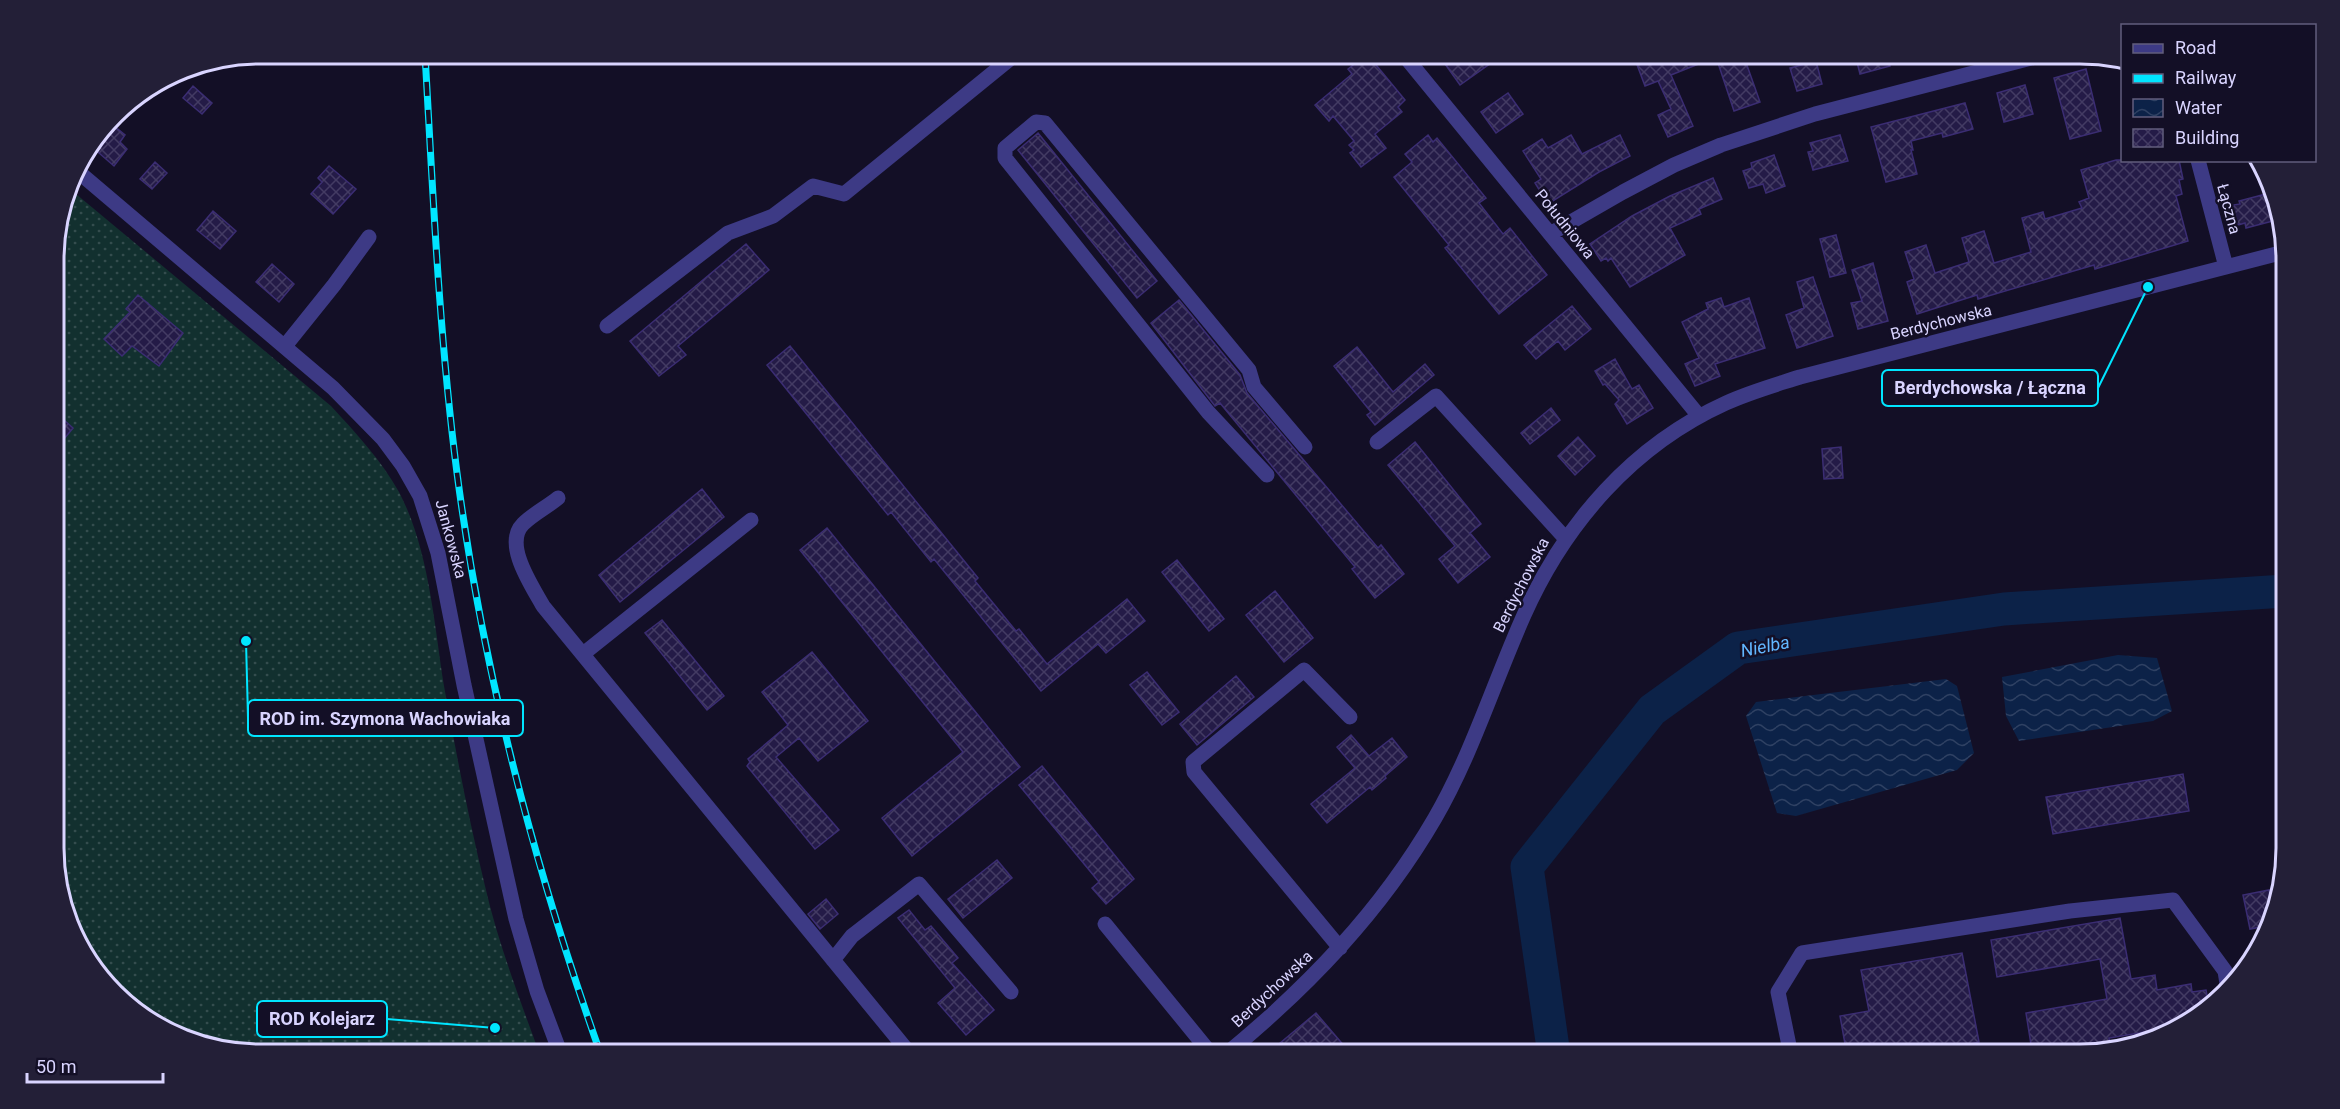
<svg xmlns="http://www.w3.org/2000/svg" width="2340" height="1109" viewBox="0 0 2340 1109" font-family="Roboto,sans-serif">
<defs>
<pattern id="garden-dots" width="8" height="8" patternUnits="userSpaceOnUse" patternTransform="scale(1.5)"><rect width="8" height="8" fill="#12302f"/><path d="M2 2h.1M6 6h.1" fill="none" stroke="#344d4e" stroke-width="1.8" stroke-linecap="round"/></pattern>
<pattern id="water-waves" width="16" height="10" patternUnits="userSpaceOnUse" patternTransform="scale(1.5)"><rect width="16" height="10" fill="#0c2248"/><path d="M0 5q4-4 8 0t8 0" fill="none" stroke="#2f4163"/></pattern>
<pattern id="building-cross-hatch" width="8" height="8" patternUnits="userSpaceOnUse" patternTransform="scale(1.5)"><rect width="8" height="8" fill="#241b47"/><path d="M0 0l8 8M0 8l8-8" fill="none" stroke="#433b63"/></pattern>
</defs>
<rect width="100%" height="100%" fill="#130f26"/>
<path fill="url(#garden-dots)" d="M 70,189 L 331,406 C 356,433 381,460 399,492 C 429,549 434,623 444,686 C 456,753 469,820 485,886 C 498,943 520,1000 540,1055 L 261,1055 L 181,1039 L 96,974 L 56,876 L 54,247 Z"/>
<path fill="url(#water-waves)" d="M 2118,655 L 2157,658 L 2172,711 L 2153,721 L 2019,741 L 2006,716 L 2002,677 Z
M 1946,679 L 1957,686 L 1974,753 L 1957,770 L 1796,816 L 1777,813 L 1746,716 L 1756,702 Z"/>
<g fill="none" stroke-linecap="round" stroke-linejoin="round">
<path stroke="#0c2248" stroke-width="33" d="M 1554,1055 L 1527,867 L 1652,710 L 1738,648 L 2004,609 L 2285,591"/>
</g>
<path fill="url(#building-cross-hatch)" stroke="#3b2d73" stroke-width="1.5" d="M 1367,54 L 1405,100 L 1398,107 L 1402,112 L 1375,134 L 1386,148 L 1361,167 L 1350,153 L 1354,150 L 1349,145 L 1354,141 L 1333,116 L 1329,121 L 1315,105 L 1352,74 L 1348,69 Z
M 1460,54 L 1485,54 L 1491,63 L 1460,85 L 1445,64 Z
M 1633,54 L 1743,54 L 1760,102 L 1734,111 L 1716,57 L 1671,75 L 1693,126 L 1668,137 L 1658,115 L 1671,109 L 1658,81 L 1645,86 Z
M 1855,54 L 1886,54 L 1890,66 L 1860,74 Z
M 1816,61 L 1822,84 L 1797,91 L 1790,68 Z
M 2086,69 L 2101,131 L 2070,139 L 2054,78 Z
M 2025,85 L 2033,114 L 2004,122 L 1997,93 Z
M 193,86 L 212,103 L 202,114 L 183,98 Z
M 1508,93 L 1523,114 L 1496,133 L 1481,112 Z
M 1965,103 L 1973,129 L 1943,137 L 1942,133 L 1911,141 L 1913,150 L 1911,150 L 1917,174 L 1886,182 L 1871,127 Z
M 108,126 L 114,126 L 125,135 L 120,142 L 127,149 L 114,166 L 92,147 Z
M 1038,133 L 1157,281 L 1137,298 L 1018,150 Z
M 1428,135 L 1433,142 L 1437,138 L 1486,198 L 1479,203 L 1503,234 L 1510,228 L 1547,275 L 1499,314 L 1445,248 L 1449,245 L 1394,177 L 1412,162 L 1405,154 Z
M 1571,135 L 1582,154 L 1620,135 L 1630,156 L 1599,172 L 1548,204 L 1535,183 L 1541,179 L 1523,151 L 1542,139 L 1548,148 Z
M 1840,135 L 1848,161 L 1813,170 L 1808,152 L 1813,151 L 1810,143 Z
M 1774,155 L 1785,186 L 1766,193 L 1763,184 L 1749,188 L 1743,171 L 1752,168 L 1751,163 Z
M 2116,160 L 2179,160 L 2183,179 L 2179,180 L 2182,194 L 2176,196 L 2188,241 L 2095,269 L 2094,265 L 1978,299 L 1977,295 L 1917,314 L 1907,282 L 1914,279 L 1905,252 L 1926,245 L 1935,273 L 1969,262 L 1962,238 L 1984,231 L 1994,263 L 2031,252 L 2022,218 L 2043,212 L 2045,219 L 2082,208 L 2079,202 L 2089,198 L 2081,170 Z
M 155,162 L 167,173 L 152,189 L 140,179 Z
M 329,166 L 356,189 L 333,214 L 311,194 L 322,182 L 318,178 Z
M 1713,178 L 1722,199 L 1699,209 L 1701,214 L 1670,228 L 1685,255 L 1630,287 L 1611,258 L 1608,261 L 1606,258 L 1601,261 L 1590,244 L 1632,216 L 1670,196 Z
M 2266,194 L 2273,221 L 2246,228 L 2245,223 L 2238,225 L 2233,205 L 2240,204 L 2239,201 Z
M 213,211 L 236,231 L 220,249 L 197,230 Z
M 1836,235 L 1846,273 L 1830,277 L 1820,239 Z
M 746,244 L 769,270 L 678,346 L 686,355 L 659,376 L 630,341 Z
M 1873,263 L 1888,321 L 1858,329 L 1851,303 L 1862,301 L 1852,270 Z
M 272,264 L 294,284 L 279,302 L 256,282 Z
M 1813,277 L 1833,336 L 1797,348 L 1786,315 L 1804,308 L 1797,282 Z
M 138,295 L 183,333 L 159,366 L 132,346 L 122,356 L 104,339 L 130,312 L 126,309 Z
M 1721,298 L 1724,307 L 1749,298 L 1765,348 L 1715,364 L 1720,376 L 1695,386 L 1685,364 L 1699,358 L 1682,322 L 1708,309 L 1706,303 Z
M 1179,300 L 1240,375 L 1247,393 L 1378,548 L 1381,545 L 1404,574 L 1375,598 L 1352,569 L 1355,567 L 1220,403 L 1215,406 L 1151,323 Z
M 1572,306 L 1591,329 L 1565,350 L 1558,341 L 1536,359 L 1524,345 Z
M 790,346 L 978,578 L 975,581 L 1016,631 L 1019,629 L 1047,664 L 1127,599 L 1145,621 L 1106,653 L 1098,644 L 1041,691 L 934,559 L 931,562 L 891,512 L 888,515 L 767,365 Z
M 1357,347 L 1393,392 L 1425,364 L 1434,375 L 1375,425 L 1367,415 L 1371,412 L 1334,366 Z
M 1615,359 L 1632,389 L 1639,385 L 1653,408 L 1627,424 L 1615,404 L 1619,400 L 1605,384 L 1603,385 L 1595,371 Z
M 1551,408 L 1560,420 L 1530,444 L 1521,433 Z
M 55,412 L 73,428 L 55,450 Z
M 1578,437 L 1595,456 L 1575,475 L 1558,456 Z
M 1415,442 L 1481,524 L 1470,533 L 1490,557 L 1458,583 L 1439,559 L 1455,546 L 1388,465 Z
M 1841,447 L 1843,478 L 1824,479 L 1822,449 Z
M 702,489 L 724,517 L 620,602 L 599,575 Z
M 827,528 L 1020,767 L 912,856 L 882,818 L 963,752 L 800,550 Z
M 1177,560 L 1224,619 L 1209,631 L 1162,572 Z
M 1275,591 L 1313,638 L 1284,662 L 1246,615 Z
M 662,620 L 724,696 L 707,710 L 645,633 Z
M 812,652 L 868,721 L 818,761 L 799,738 L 776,757 L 839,830 L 815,849 L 747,766 L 750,762 L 748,759 L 788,725 L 762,692 Z
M 1147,672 L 1179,712 L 1162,725 L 1130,685 Z
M 1236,676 L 1254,697 L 1197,745 L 1180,724 Z
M 1351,735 L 1369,756 L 1392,738 L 1407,757 L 1385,776 L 1386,778 L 1372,790 L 1370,787 L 1327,823 L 1311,804 L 1355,768 L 1337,747 Z
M 1042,766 L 1134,879 L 1106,904 L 1092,888 L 1099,882 L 1019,785 Z
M 2183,774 L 2189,811 L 2053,834 L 2046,797 Z
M 997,860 L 1012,878 L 963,918 L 948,899 Z
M 2269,890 L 2273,913 L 2271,925 L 2250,929 L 2243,895 Z
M 826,899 L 838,914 L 820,929 L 808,914 Z
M 909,910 L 925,930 L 931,926 L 958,958 L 952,963 L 994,1010 L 966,1035 L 938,1003 L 955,988 L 898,918 Z
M 2120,918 L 2131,979 L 2155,975 L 2157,990 L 2191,984 L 2192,992 L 2206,990 L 2209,1007 L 2195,1020 L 2175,1027 L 2109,1038 L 2111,1048 L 2098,1053 L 2046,1055 L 2045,1049 L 2032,1051 L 2026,1013 L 2107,999 L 2100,959 L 1997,977 L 1991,940 Z
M 1962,953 L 1979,1042 L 1967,1045 L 1968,1055 L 1847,1055 L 1840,1016 L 1869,1011 L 1861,970 Z
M 1316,1013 L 1352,1055 L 1289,1055 L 1280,1043 Z"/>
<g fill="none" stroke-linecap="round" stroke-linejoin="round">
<path stroke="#3d3a85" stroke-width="15" d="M 1403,54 L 1699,416
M 2198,160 L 2226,267
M 75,169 L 333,388 L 383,439 L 403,466 L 420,496 L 438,553 L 464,685 L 516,919 L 537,991 L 561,1055
M 1550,234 L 1623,192 L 1674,165 L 1721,145 L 1815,114 L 2047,54
M 607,326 L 728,233 L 773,216 L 813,186 L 844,194 L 1016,54
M 285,346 L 334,285 L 369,237
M 1377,442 L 1436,396 L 1565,538
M 1267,475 L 1208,412 L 1005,158 L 1005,148 L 1036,122 L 1045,123 L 1249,370 L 1254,387 L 1305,447
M 558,498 C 547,507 533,514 523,524 C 503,544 532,586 543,606 L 911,1055
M 583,654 L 751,520
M 1105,924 L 1212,1055
M 1340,948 L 1194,772 L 1193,762 L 1304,670 L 1350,717
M 833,960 L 852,936 L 919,884 L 1011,992
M 1225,1055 C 1308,987 1381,911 1435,818 C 1472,754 1494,682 1524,615 C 1565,523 1633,445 1726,403 C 1750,392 1775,385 1800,377 L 2284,252
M 1791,1055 L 1778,992 L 1802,953 L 2070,911 L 2173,900 L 2225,971 L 2228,990"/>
<g stroke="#00e5ff" stroke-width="7">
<path id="rail" d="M 425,54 C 433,194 439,334 457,473 C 483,673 534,866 601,1055"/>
</g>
<use href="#rail" stroke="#130f26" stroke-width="4.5" stroke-dasharray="14" stroke-linecap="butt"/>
</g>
<g text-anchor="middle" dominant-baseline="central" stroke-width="5" stroke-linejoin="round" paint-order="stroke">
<g font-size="16" fill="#d9d4ff" stroke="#130f26">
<text transform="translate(2229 209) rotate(75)">Łączna</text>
<text transform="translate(1565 224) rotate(51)">Południowa</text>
<text transform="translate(1941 322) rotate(-14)">Berdychowska</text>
<text transform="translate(451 539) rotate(75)">Jankowska</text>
<text transform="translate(1521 585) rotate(-63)">Berdychowska</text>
<text transform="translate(1272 989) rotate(-43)">Berdychowska</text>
</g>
<g font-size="18" font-style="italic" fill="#62b6ff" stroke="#130f26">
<text transform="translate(1765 646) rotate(-11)">Nielba</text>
</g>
</g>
<path d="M0 0H2340V1109H0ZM260 64H2080A196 196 0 0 1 2276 260V848A196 196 0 0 1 2080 1044H260A196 196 0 0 1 64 848V260A196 196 0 0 1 260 64Z" fill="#231f37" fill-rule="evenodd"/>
<path fill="none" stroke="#d9d4ff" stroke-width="3" d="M260 64H2080A196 196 0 0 1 2276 260V848A196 196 0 0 1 2080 1044H260A196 196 0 0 1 64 848V260A196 196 0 0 1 260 64Z"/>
<path fill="none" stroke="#00e5ff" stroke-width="2" d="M2148 287L2098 388M246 641L248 718M495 1028L387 1019"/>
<g fill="#00e5ff" stroke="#130f26" stroke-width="2">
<circle cx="2148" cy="287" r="6"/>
<circle cx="246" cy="641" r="6"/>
<circle cx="495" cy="1028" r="6"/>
</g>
<g fill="#130f26" stroke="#00e5ff" stroke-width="2">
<rect x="1882" y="370" width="216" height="36" rx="6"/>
<rect x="248" y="700" width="275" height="36" rx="6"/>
<rect x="257" y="1001" width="130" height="36" rx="6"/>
</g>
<g font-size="18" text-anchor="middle" font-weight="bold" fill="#d9d4ff">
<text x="1990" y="394">Berdychowska / Łączna</text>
<text x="385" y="725">ROD im. Szymona Wachowiaka</text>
<text x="322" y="1025">ROD Kolejarz</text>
</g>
<rect x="2121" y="24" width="195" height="138" fill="#130f26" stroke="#625e7d" stroke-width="1.5"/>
<rect x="2133" y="44" width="30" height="9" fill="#3d3a85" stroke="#625e7d" stroke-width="1.5"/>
<text x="2175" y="54" font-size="18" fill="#d9d4ff">Road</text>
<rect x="2133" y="74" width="30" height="9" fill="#00e5ff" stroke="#625e7d" stroke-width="1.5"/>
<text x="2175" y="84" font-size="18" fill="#d9d4ff">Railway</text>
<rect x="2133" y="99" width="30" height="18" fill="url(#water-waves)" stroke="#625e7d" stroke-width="1.5"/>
<text x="2175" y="114" font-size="18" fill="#d9d4ff">Water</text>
<rect x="2133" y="129" width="30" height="18" fill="url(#building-cross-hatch)" stroke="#625e7d" stroke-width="1.5"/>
<text x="2175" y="144" font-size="18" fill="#d9d4ff">Building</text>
<path d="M27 1073v9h136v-9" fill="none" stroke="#d9d4ff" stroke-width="3"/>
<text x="36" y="1073" font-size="18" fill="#d9d4ff" stroke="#130f26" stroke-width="4.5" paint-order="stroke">50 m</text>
</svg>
